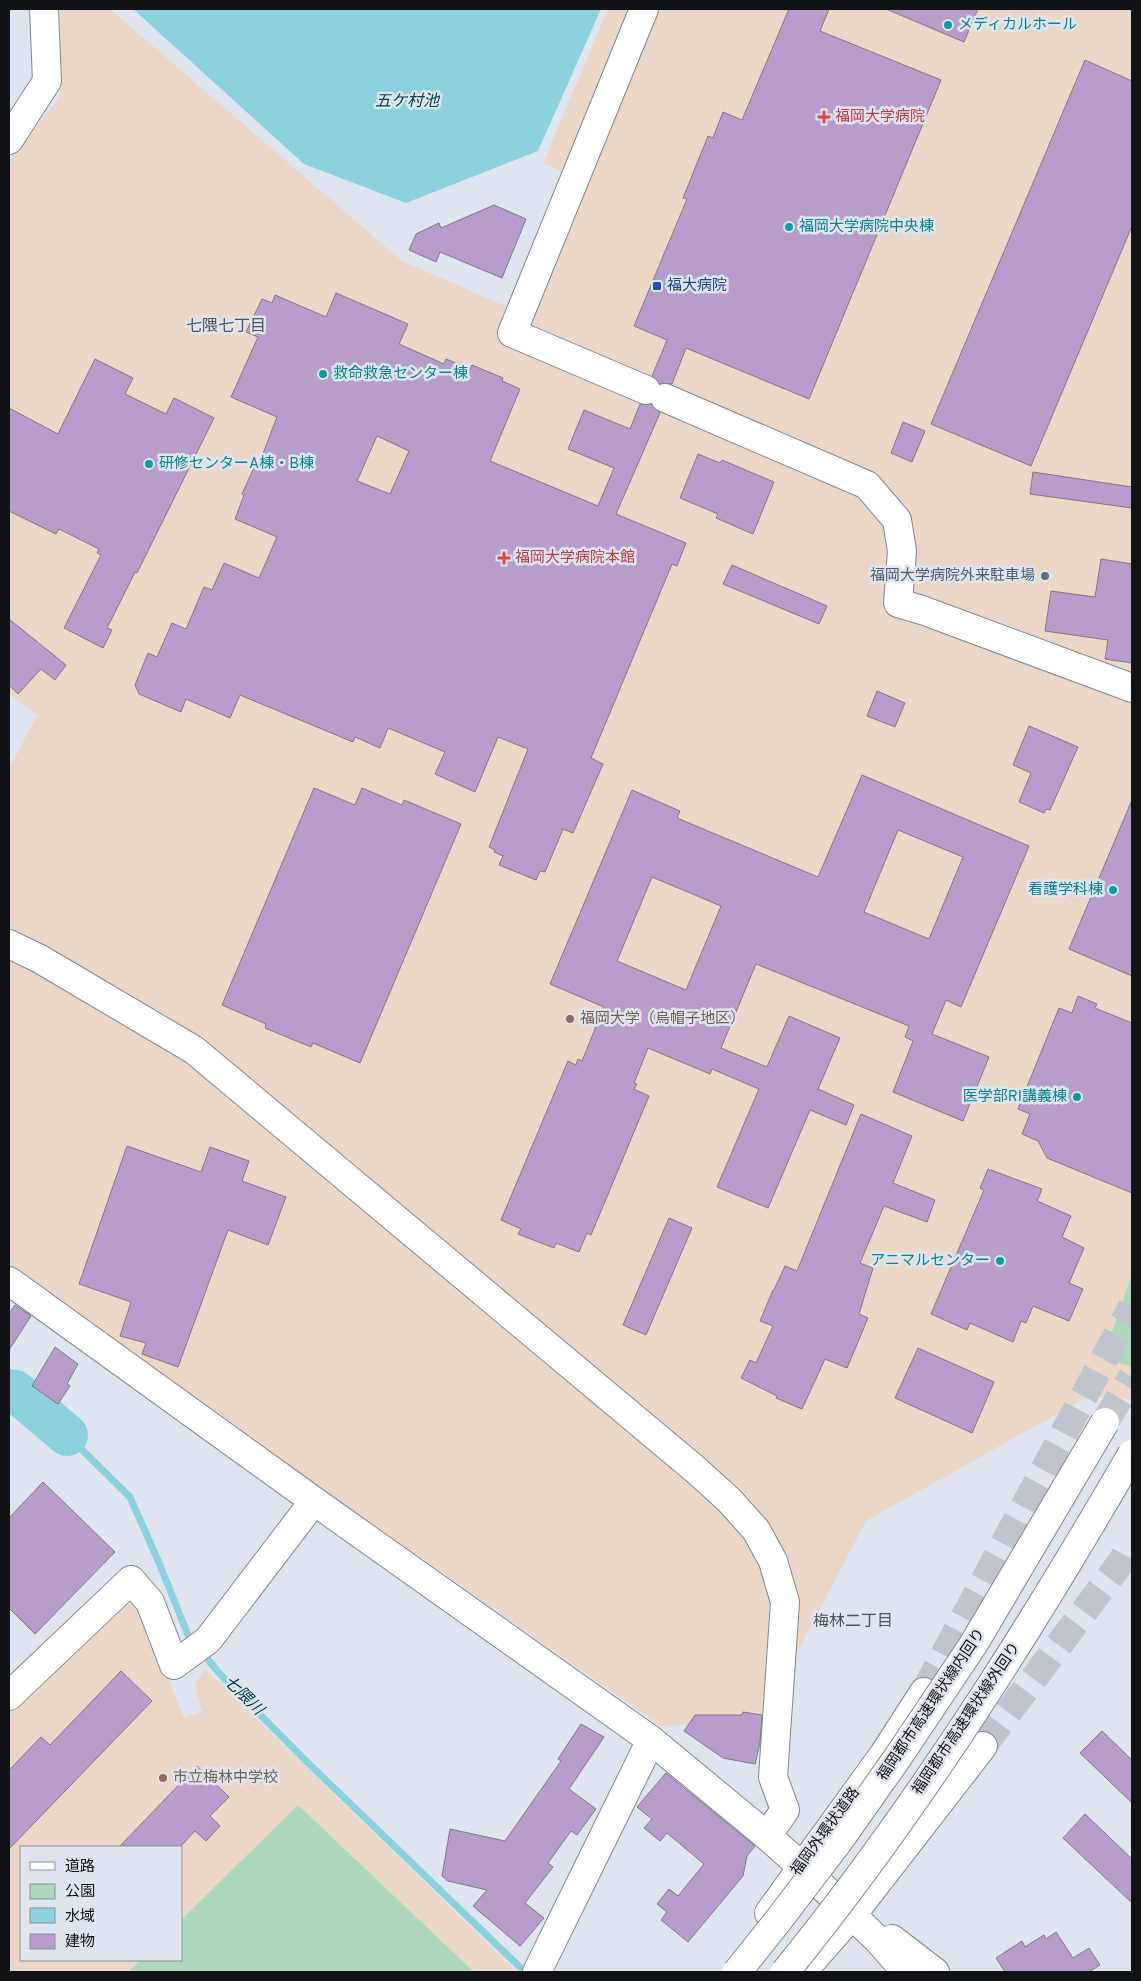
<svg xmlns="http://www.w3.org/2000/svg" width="1141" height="1981" viewBox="0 0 1141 1981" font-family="Overpass,'Noto Sans JP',sans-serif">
<rect width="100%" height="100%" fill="#dfe5ee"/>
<path fill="#ead7c7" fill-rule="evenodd" d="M 61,9 L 110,9 L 402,261 L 508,307 L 562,171 L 543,163 L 608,9 L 1132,9 L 1132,1399 L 1089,1396 L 866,1521 L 762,1720 L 661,1726 L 9,1269 L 9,769 L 37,715 L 9,694 L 9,163 L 60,96 Z
M 127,1595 L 140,1607 L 184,1718 L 202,1712 L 195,1684 L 205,1669 L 517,1972 L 9,1972 L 9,1708 ZM 21,1847 L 181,1847 L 181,1960 L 21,1960 Z"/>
<path fill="#aed8be" d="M 1132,1274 L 1132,1367 L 1103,1358 Z
M 298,1805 L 474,1972 L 128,1972 L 141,1960 L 181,1960 L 181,1920 Z"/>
<path fill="#8cd1de" d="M 133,9 L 601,9 L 538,151 L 406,203 L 304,164 Z"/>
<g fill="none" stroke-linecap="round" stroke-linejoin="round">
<path stroke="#8cd1de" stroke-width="7" d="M 67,1435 L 130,1497 L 160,1565 L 188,1635 L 196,1644
M 202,1652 L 218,1672 L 305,1760 L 525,1972"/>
<path stroke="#8cd1de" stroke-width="42" d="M 9,1390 L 15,1391 L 67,1435"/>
</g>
<path fill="#b69dcb" stroke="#7f7a83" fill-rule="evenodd" d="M 789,9 L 829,9 L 820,31 L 941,80 L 809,399 L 686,348 L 672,384 L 660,384 L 652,376 L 667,340 L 634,326 L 687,199 L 683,198 L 708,136 L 713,138 L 723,112 L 742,120 Z
M 886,9 L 978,9 L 964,42 Z
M 1085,60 L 1132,81 L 1132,226 L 1031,466 L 931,424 Z
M 494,205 L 526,219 L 502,278 L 440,252 L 436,262 L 409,250 L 416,234 L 439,223 L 441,228 Z
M 336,293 L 408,324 L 399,344 L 444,364 L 446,359 L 470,369 L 472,365 L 503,378 L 502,381 L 520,389 L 490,461 L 598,506 L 614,468 L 568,449 L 584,410 L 630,429 L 640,404 L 651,404 L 660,413 L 616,514 L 686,543 L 677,566 L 672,564 L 591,758 L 603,764 L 573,833 L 563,829 L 545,872 L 540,871 L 536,880 L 499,865 L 503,856 L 494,852 L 495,850 L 489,847 L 528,749 L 498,737 L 475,792 L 435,774 L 445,752 L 388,728 L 380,748 L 355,737 L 353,742 L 240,695 L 230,718 L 186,699 L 181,712 L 139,694 L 135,685 L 148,653 L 157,657 L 172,623 L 186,629 L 204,587 L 212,590 L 224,563 L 259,578 L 277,537 L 235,519 L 244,495 L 242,494 L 256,463 L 259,464 L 277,417 L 231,397 L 258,337 L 246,332 L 262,299 L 272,303 L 275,295 L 326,317 ZM 377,436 L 409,451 L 390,494 L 357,481 Z
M 95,359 L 133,378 L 125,394 L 166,414 L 174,398 L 214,418 L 137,573 L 135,572 L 107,628 L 112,630 L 103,648 L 64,628 L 101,555 L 97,553 L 99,549 L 59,529 L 56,534 L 9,511 L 9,408 L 58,434 Z
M 903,422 L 925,431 L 912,462 L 891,453 Z
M 698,454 L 720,463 L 722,460 L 774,482 L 753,534 L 716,518 L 718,514 L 680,498 Z
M 1033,472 L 1132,487 L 1132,508 L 1030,494 Z
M 1101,559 L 1132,564 L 1132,663 L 1105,659 L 1108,640 L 1045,631 L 1051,591 L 1095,597 Z
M 732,565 L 827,606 L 819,624 L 723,584 Z
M 9,619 L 66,665 L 55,680 L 41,669 L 18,694 L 9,685 Z
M 877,691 L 905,703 L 895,727 L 867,716 Z
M 1029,726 L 1078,747 L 1050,810 L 1046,809 L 1044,813 L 1019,802 L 1031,773 L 1013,765 Z
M 862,775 L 1029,846 L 961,1007 L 946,1000 L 932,1034 L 989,1057 L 963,1121 L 893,1092 L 913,1041 L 905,1037 L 909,1026 L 756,964 L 721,1048 L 767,1067 L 789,1016 L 840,1038 L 818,1089 L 854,1105 L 846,1125 L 810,1110 L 768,1208 L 717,1187 L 759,1089 L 712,1069 L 710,1074 L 648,1048 L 634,1083 L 637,1084 L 634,1089 L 649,1096 L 591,1235 L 587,1233 L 579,1252 L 556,1243 L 554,1248 L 518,1234 L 521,1229 L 501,1220 L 568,1061 L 576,1065 L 578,1059 L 582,1061 L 604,1007 L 550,984 L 632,790 L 680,811 L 677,818 L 818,877 ZM 898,830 L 963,857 L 929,939 L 864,912 ZM 652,877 L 721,906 L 686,990 L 617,961 Z
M 314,788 L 355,805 L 362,788 L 402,805 L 404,800 L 461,824 L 360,1063 L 313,1043 L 311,1047 L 265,1028 L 266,1024 L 222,1005 Z
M 1132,800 L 1132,976 L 1069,949 Z
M 1078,996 L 1097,1004 L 1095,1008 L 1132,1023 L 1132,1193 L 1047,1158 L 1038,1141 L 1022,1134 L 1030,1114 L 1018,1109 L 1059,1008 L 1072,1013 Z
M 861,1114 L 912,1136 L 893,1183 L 935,1200 L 927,1222 L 884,1206 L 860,1263 L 873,1268 L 859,1314 L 868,1318 L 847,1368 L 825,1359 L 802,1409 L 776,1398 L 777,1396 L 741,1378 L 750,1360 L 756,1363 L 773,1326 L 760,1321 L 773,1290 L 774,1290 L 785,1266 L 797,1271 Z
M 127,1146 L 201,1172 L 210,1147 L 249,1161 L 242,1181 L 286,1197 L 268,1245 L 228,1230 L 178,1367 L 142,1354 L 146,1343 L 120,1336 L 131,1302 L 79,1284 Z
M 988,1169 L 1042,1189 L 1037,1201 L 1071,1216 L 1062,1237 L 1084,1248 L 1069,1283 L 1083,1289 L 1069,1321 L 1033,1306 L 1026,1323 L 1021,1321 L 1013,1342 L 970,1323 L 967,1330 L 931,1314 L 984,1190 L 980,1188 Z
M 669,1218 L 692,1228 L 646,1335 L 623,1325 Z
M 15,1305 L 31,1316 L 9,1350 L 9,1314 Z
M 55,1347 L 78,1364 L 67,1384 L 70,1386 L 58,1404 L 32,1386 Z
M 918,1348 L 994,1382 L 972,1433 L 895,1398 Z
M 43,1482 L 115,1552 L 35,1634 L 9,1608 L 9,1518 Z
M 121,1671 L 152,1701 L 9,1849 L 9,1770 L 41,1737 L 50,1745 Z
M 743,1712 L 762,1715 L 760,1743 L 755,1764 L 723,1758 L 684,1731 L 695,1715 L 742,1715 Z
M 581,1724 L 604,1737 L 569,1789 L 596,1809 L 577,1835 L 571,1831 L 548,1863 L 553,1867 L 525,1903 L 544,1918 L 520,1946 L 473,1906 L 487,1890 L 448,1881 L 442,1876 L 450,1829 L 505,1841 L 561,1761 L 558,1759 Z
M 1102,1731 L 1132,1760 L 1132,1803 L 1080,1753 Z
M 197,1766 L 229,1797 L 210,1816 L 220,1826 L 206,1841 L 195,1831 L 180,1847 L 119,1847 Z
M 666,1773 L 755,1846 L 747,1856 L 743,1876 L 688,1942 L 661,1920 L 667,1912 L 657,1904 L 669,1889 L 678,1896 L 704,1864 L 667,1833 L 660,1841 L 644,1828 L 652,1819 L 637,1807 Z
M 1085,1814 L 1132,1859 L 1132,1903 L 1063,1838 Z
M 1056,1932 L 1073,1958 L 1089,1948 L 1100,1965 L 1089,1972 L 1005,1972 L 996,1958 L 1022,1941 L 1025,1947 L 1044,1935 L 1046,1939 Z"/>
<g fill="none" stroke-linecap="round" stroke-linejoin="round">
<path stroke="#c0c5cd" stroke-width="28" stroke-dasharray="28 14" stroke-linecap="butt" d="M 1105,1422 L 1132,1377
M 924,1692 L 1132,1307
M 983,1746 L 1122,1561 L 1132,1543"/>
<g stroke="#80868e" stroke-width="30">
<path id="minor" d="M 644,9 L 512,333 L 646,390
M 9,140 L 47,81 L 44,9
M 665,398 L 867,485 L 897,520 L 902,551 L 898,603 L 922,610 L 1132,688
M 9,944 L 40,959 L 194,1050 L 696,1470 L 729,1500 L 756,1530 L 773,1561 L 785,1602 L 773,1777 L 785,1810 L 767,1836
M 9,1281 L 314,1501 L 651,1740 L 767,1836 L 801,1866 L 879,1941 L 906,1972
M 9,1696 L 131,1580 L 150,1602 L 174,1665 L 208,1640 L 314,1501
M 892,1939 L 935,1972
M 537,1972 L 651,1740"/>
</g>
<g stroke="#80868e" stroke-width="30">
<path id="highway" d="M 769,1913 L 884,1754 L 924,1692
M 802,1972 L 852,1915 L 983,1746"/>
</g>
<use href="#minor" stroke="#fff" stroke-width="28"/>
<use href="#highway" stroke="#fff" stroke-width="28"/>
<g stroke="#80868e" stroke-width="30" stroke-linecap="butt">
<path id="highway-bridge" d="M 737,1972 L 777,1922 L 838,1842 L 898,1757 L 973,1645 L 1105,1422
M 785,1972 C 916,1811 1028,1633 1132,1454"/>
</g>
<use href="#highway-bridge" stroke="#fff" stroke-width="28"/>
</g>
<g fill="#0f9aa8" stroke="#dfe5ee" stroke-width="2">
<circle cx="948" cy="25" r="5"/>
<circle cx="789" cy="227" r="5"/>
<circle cx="323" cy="374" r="5"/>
<circle cx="149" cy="464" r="5"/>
<circle cx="1113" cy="890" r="5"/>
<circle cx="1077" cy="1097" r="5"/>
<circle cx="1000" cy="1261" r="5"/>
</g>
<g fill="#e0444e" stroke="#dfe5ee" stroke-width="2">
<path d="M821.5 109.5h5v5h5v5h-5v5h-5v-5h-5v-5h5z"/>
<path d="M501.5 550.5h5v5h5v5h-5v5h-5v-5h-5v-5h5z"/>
</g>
<rect fill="#1a4fb4" stroke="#dfe5ee" stroke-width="2" x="652" y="281" width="10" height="10" rx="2.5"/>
<circle fill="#5c6f8a" stroke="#dfe5ee" stroke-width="2" cx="1045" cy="576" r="5"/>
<g fill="#8d6e63" stroke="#dfe5ee" stroke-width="2">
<circle cx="570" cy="1019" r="5"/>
<circle cx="163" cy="1778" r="5"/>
</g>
<g text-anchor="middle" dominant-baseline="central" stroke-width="5" stroke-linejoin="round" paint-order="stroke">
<g font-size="15" fill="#0d838f" stroke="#dfe5ee" text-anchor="start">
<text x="958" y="25">メディカルホール</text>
<text x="799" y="227">福岡大学病院中央棟</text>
<text x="333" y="374">救命救急センター棟</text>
<text x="159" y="464">研修センターA棟・B棟</text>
<text x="1103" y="890" text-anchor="end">看護学科棟</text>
<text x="1067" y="1097" text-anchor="end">医学部RI講義棟</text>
<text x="990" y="1261" text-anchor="end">アニマルセンター</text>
</g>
<g font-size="15" fill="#be3a42" stroke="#dfe5ee" text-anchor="start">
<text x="835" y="117">福岡大学病院</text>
<text x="515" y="558">福岡大学病院本館</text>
</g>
<g font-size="15" fill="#164399" stroke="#dfe5ee" text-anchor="start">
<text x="667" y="286">福大病院</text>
</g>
<g font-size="15" fill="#4e5e75" stroke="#dfe5ee" text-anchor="end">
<text x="1035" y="576">福岡大学病院外来駐車場</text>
</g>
<g font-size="15" fill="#785e54" stroke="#dfe5ee" text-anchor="start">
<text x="580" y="1019">福岡大学（烏帽子地区）</text>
<text x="173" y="1778">市立梅林中学校</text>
</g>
<g font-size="15" fill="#101215" stroke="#dfe5ee">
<text transform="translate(932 1705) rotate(-56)">福岡都市高速環状線内回り</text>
<text transform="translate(967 1719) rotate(-56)">福岡都市高速環状線外回り</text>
<text transform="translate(826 1832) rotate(-54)">福岡外環状道路</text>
</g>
<g font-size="16" font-style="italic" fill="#00414b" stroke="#dfe5ee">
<text x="407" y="102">五ケ村池</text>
<text transform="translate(243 1696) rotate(44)">七隈川</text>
</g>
<g font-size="16" fill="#4f545c" stroke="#dfe5ee">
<text x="226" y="327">七隈七丁目</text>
<text x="853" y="1622">梅林二丁目</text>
</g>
</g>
<rect width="1141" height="1981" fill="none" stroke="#101215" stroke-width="20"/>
<rect x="20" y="1846" width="162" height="115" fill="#dfe5ee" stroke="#8c9197"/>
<rect x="30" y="1862" width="25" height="8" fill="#ffffff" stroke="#8c9197"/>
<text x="65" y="1871" font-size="15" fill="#101215">道路</text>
<rect x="30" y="1884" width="25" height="15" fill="#aed8be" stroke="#8c9197"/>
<text x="65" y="1896" font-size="15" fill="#101215">公園</text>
<rect x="30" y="1908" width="25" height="15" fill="#8cd1de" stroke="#8c9197"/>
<text x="65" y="1921" font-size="15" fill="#101215">水域</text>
<rect x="30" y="1934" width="25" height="15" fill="#b69dcb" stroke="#8c9197"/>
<text x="65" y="1946" font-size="15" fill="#101215">建物</text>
</svg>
